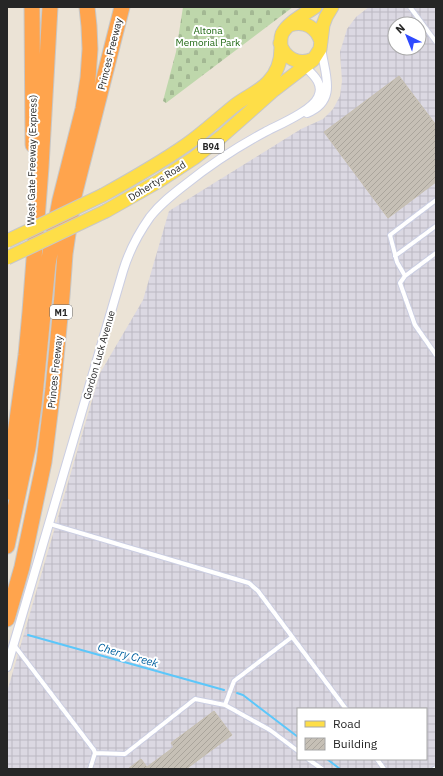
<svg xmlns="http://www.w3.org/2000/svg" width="443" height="776" viewBox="0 0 443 776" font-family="'IBM Plex Sans',sans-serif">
<defs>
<pattern id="industrial-grid" width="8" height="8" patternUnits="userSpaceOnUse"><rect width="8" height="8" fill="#dbd8e2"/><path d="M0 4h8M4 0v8" fill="none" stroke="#bcb9c2"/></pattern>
<pattern id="cemetery-stones" width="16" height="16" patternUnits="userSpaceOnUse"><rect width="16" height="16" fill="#bed7ab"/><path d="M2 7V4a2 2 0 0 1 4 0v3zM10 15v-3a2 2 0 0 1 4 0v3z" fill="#a3b893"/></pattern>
<pattern id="building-hatch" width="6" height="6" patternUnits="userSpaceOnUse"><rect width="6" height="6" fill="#c6c0b6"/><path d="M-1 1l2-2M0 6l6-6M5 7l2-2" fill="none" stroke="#aaa59c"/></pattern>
</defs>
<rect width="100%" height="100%" fill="#ebe3d6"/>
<path fill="url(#industrial-grid)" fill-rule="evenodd" d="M 369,7 L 436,7 L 436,769 L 7,769 L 7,692 L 100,373 L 143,300 L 169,211 L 301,129 L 323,119 L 333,109 L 340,96 L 342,81 L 340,52 L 347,29 L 356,17 ZM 395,24 L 419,24 L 419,48 L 395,48 ZM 298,709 L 426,709 L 426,759 L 298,759 Z"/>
<path fill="url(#cemetery-stones)" d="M 183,7 L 293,7 L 166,103 L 163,101 L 176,52 Z"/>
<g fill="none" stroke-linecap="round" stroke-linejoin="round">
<path stroke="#5cc7fa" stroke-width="2" d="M 28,635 L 224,690
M 237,693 L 243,695 L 298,737
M 327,759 L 340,769"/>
</g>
<path fill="url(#building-hatch)" stroke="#c6bfb0" d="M 399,76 L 436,125 L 436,182 L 388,218 L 324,132 Z
M 214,711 L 232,735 L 186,769 L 128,769 L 141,759 L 147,767 L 174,747 L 171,743 Z"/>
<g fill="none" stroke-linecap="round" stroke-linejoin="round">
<g stroke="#cbcee2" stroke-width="6">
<path id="lane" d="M 410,7 L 436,42
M 436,200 L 390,235 L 397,262 L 405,276 L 436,253
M 395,256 L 436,226
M 405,276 L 400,283 L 415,325 L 436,355
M 50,524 L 249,583 L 258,591 L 346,709
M 14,645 L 94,750 L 95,753 L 90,769
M 225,705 L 270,730 L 298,751
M 95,753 L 125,754 L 195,699 L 225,705 L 234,681 L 292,637
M 308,759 L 322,769
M 377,759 L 384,769
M 434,769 L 436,768"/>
</g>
<g stroke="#cbcee2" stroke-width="10">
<path id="street" d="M 307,113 C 339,100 324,73 321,47
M 7,667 L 123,271 C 129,251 138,234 150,217 C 160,204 173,194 186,184 C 211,164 237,147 265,132 C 278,125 312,111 318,97 C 325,83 311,73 302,64"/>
</g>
<g stroke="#c7c7c7" stroke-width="15">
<path id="primary" d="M 290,25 C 305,20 317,28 321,42
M 280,43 C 284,58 299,66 313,59
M 103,195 C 132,179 160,163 186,145 C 203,133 218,119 234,106 C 245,97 259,92 268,82 C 277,73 281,61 281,48 C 281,43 280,39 282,34 C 288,22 305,14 315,7
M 106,211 L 159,181 L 194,158 L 221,137 L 274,90 L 313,60 L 320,49 L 323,25 L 326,17 L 332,7"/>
</g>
<g stroke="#c7c7c7" stroke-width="17">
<path id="highway" d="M 32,7 L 33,145
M 7,492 L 26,355 L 30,312 L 41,167 L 50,7
M 7,546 L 28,448 L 34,405 L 48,264 L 60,200 L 83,109 L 88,78 L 90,49 L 89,26 L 87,7
M 7,619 L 22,567 L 44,462 L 53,389 L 62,296 L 65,254 L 73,200 L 122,7"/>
</g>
<use href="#lane" stroke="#fff" stroke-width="4"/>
<use href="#street" stroke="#fff" stroke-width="8"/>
<use href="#primary" stroke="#fede48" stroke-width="13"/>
<use href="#highway" stroke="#ffa44d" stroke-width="15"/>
<g stroke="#c7c7c7" stroke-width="15" stroke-linecap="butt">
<path id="primary-bridge" d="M 7,241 L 103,195
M 7,258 L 106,211"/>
</g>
<use href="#primary-bridge" stroke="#fede48" stroke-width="13"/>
</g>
<g text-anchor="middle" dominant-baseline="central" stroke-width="4" stroke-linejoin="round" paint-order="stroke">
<g fill="#fff" stroke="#676767" stroke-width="1">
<rect x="198" y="139" width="26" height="14" rx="3"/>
<rect x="50" y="305" width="22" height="14" rx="3"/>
</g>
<g font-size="9" font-weight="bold" fill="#262626">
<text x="211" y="146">B94</text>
<text x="61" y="312">M1</text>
</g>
<g font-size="10" fill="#1f6812" stroke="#fff">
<text x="208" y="30">Altona<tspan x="208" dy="12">Memorial Park</tspan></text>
</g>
<g font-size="10" fill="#262626" stroke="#fff">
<text transform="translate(110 54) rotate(-76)">Princes Freeway</text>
<text transform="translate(32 160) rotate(-89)">West Gate Freeway (Express)</text>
<text transform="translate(157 181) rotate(-32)">Dohertys Road</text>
<text transform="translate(99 355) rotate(-74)">Gordon Luck Avenue</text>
<text transform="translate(55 372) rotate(-84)">Princes Freeway</text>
</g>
<g font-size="11" font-style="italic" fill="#0061a0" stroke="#fff">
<text transform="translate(128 655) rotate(16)">Cherry Creek</text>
</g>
</g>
<rect width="443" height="776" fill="none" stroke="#262626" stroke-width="16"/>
<rect x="297" y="708" width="130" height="52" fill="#ffffff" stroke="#a8a8a8"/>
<rect x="305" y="721" width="20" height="6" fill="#fede48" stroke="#a8a8a8"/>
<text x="333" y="728" font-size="12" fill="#262626">Road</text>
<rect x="305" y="738" width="20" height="12" fill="url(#building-hatch)" stroke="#a8a8a8"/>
<text x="333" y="748" font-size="12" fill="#262626">Building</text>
<g transform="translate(407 36) rotate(317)"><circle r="19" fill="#ffffff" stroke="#a8a8a8"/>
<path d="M0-3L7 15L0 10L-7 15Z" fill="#2f4aff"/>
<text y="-6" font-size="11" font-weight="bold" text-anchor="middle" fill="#262626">N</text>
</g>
</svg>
